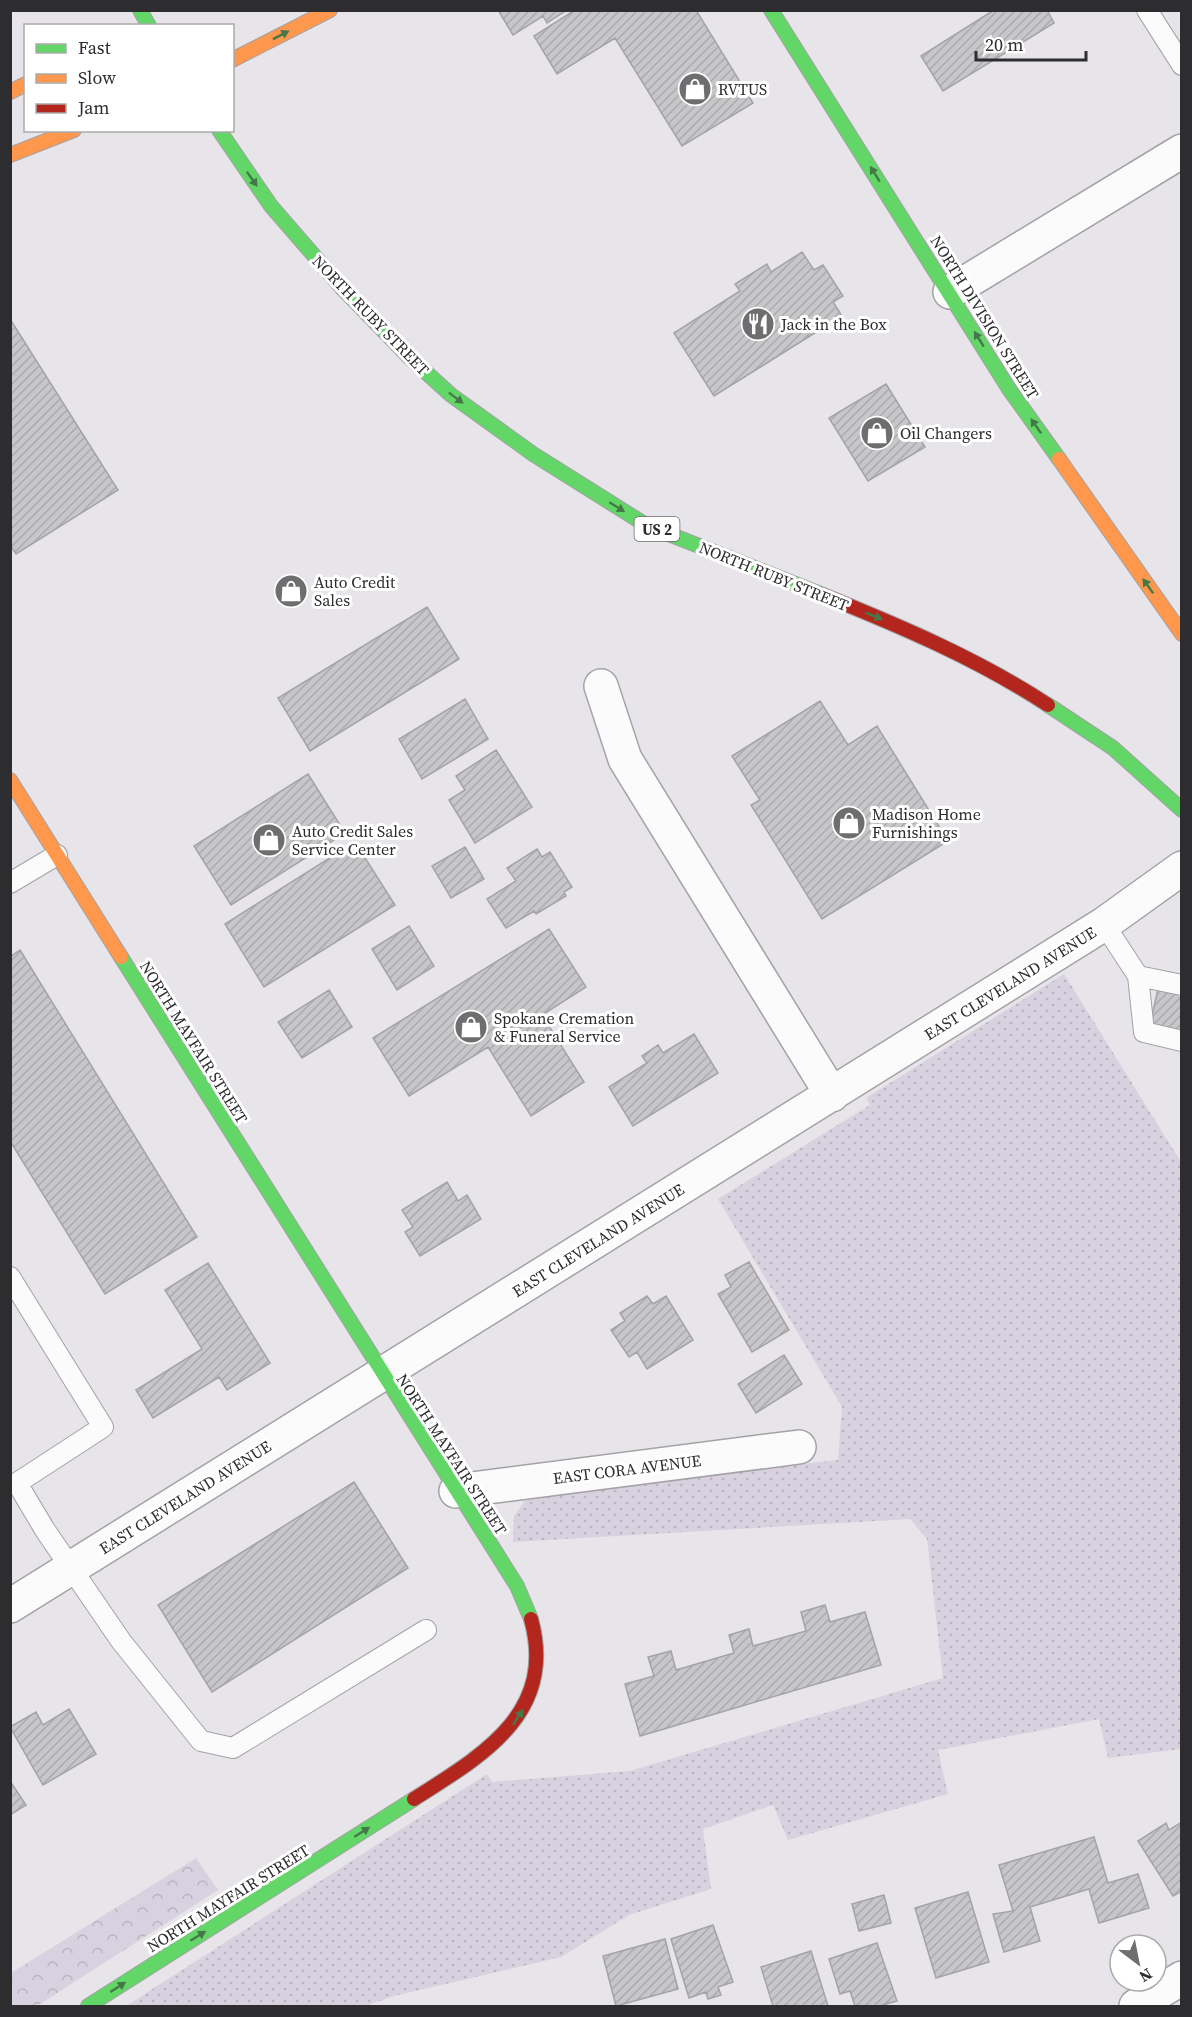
<svg xmlns="http://www.w3.org/2000/svg" width="1192" height="2017" viewBox="0 0 1192 2017" font-family="'Source Serif 4',serif">
<defs>
<pattern id="grass-dots" width="8" height="8" patternUnits="userSpaceOnUse" patternTransform="scale(1.5)"><rect width="8" height="8" fill="#d8d2e0"/><path d="M2 2h.1M6 6h.1" fill="none" stroke="#bab4c0" stroke-width="1.8" stroke-linecap="round"/></pattern>
<pattern id="forest-crowns" width="20" height="18" patternUnits="userSpaceOnUse" patternTransform="scale(1.5)"><rect width="20" height="18" fill="#d8d2e0"/><path d="M2 6a3 3 0 1 1 6 0M12 15a3 3 0 1 1 6 0" fill="none" stroke="#bab4c0"/></pattern>
<pattern id="building-hatch" width="6" height="6" patternUnits="userSpaceOnUse" patternTransform="scale(1.5)"><rect width="6" height="6" fill="#c7c6c9"/><path d="M-1 1l2-2M0 6l6-6M5 7l2-2" fill="none" stroke="#abaaad"/></pattern>
</defs>
<rect width="100%" height="100%" fill="#e7e5e9"/>
<path fill="url(#grass-dots)" d="M 1064,974 L 1181,1162 L 1181,1749 L 1108,1758 L 1099,1719 L 938,1750 L 948,1794 L 788,1840 L 773,1805 L 703,1829 L 711,1889 L 629,1915 L 561,1957 L 394,1996 L 366,2006 L 126,2006 L 487,1774 L 492,1782 L 630,1771 L 943,1678 L 927,1539 L 910,1519 L 513,1542 L 514,1516 L 531,1492 L 838,1460 L 842,1407 L 718,1199 L 870,1105 L 866,1098 Z"/>
<path fill="url(#forest-crowns)" d="M 196,1858 L 218,1890 L 37,2006 L 11,2006 L 11,1973 Z"/>
<path fill="url(#building-hatch)" stroke="#a4a3a5" stroke-width="1.5" d="M 498,10 L 567,10 L 547,23 L 543,16 L 513,35 Z
M 575,10 L 696,10 L 753,103 L 682,146 L 615,38 L 557,74 L 534,36 Z
M 994,10 L 1047,10 L 1054,23 L 943,91 L 921,56 Z
M 802,252 L 814,270 L 823,265 L 843,296 L 833,302 L 842,316 L 714,396 L 674,333 L 740,291 L 735,284 L 767,264 L 771,272 Z
M 10,319 L 118,490 L 16,554 L 10,545 Z
M 886,384 L 925,447 L 868,481 L 829,418 Z
M 427,607 L 459,659 L 310,751 L 278,698 Z
M 465,699 L 488,739 L 422,779 L 399,739 Z
M 820,701 L 848,745 L 877,726 L 948,841 L 822,919 L 751,805 L 760,800 L 732,756 Z
M 496,750 L 532,807 L 475,843 L 449,800 L 465,790 L 456,776 Z
M 308,774 L 345,833 L 231,905 L 194,846 Z
M 355,842 L 395,905 L 264,987 L 225,924 Z
M 465,847 L 484,879 L 451,898 L 432,866 Z
M 537,849 L 542,857 L 550,852 L 572,887 L 564,892 L 566,896 L 536,914 L 534,911 L 506,928 L 487,899 L 516,881 L 507,868 Z
M 409,926 L 434,966 L 397,990 L 372,949 Z
M 549,929 L 586,987 L 542,1015 L 584,1082 L 531,1116 L 488,1047 L 409,1096 L 373,1038 Z
M 20,950 L 197,1237 L 105,1294 L 10,1141 L 10,957 Z
M 1158,989 L 1182,994 L 1182,1032 L 1150,1025 Z
M 329,990 L 352,1027 L 302,1058 L 278,1022 Z
M 694,1034 L 718,1073 L 633,1126 L 609,1087 L 647,1063 L 642,1056 L 658,1045 L 663,1053 Z
M 447,1182 L 458,1201 L 467,1195 L 481,1219 L 420,1256 L 405,1232 L 413,1227 L 402,1210 Z
M 749,1262 L 789,1330 L 752,1352 L 718,1294 L 731,1287 L 725,1275 Z
M 208,1263 L 270,1363 L 227,1390 L 219,1377 L 153,1418 L 136,1390 L 202,1349 L 165,1290 Z
M 647,1296 L 653,1304 L 666,1296 L 693,1340 L 647,1369 L 637,1352 L 629,1357 L 611,1330 L 625,1321 L 620,1313 Z
M 784,1355 L 802,1384 L 756,1413 L 738,1384 Z
M 354,1482 L 408,1568 L 212,1692 L 158,1605 Z
M 825,1605 L 830,1622 L 865,1612 L 881,1665 L 640,1736 L 625,1684 L 654,1676 L 648,1657 L 671,1651 L 676,1670 L 734,1653 L 729,1635 L 749,1629 L 753,1646 L 806,1631 L 801,1612 Z
M 69,1709 L 96,1754 L 43,1785 L 10,1727 L 36,1712 L 43,1725 Z
M 10,1781 L 26,1805 L 10,1815 Z
M 1182,1822 L 1182,1891 L 1173,1896 L 1138,1841 L 1166,1823 L 1169,1830 Z
M 1094,1837 L 1108,1883 L 1138,1874 L 1149,1908 L 1099,1923 L 1089,1889 L 1030,1907 L 1040,1941 L 1004,1952 L 993,1914 L 1013,1911 L 999,1865 Z
M 968,1892 L 989,1962 L 936,1978 L 915,1908 Z
M 884,1895 L 891,1923 L 859,1931 L 852,1904 Z
M 713,1925 L 733,1982 L 718,1987 L 721,1995 L 708,1999 L 706,1992 L 689,1998 L 671,1939 Z
M 665,1939 L 678,1989 L 616,2006 L 603,1956 Z
M 877,1943 L 897,2001 L 879,2006 L 855,2006 L 850,1991 L 840,1994 L 829,1959 Z
M 811,1951 L 828,2006 L 773,2006 L 761,1967 Z"/>
<g fill="none" stroke-linecap="round" stroke-linejoin="round">
<g stroke="#a3a2a4" stroke-width="22">
<path id="lane" d="M 1147,10 L 1182,65
M 10,883 L 57,855
M 1104,924 L 1138,976 L 1182,985
M 1138,976 L 1144,1032 L 1182,1041
M 10,1277 L 103,1427 L 17,1483 L 45,1530 L 121,1641 L 201,1741 L 233,1748 L 426,1630"/>
</g>
<g stroke="#a3a2a4" stroke-width="36">
<path id="street" d="M 950,292 L 1182,151
M 601,686 L 625,759 L 832,1095
M 456,1491 L 799,1447
M 10,1606 L 1104,924 L 1182,868
M 1136,2006 L 1182,1978"/>
</g>
<g stroke="#a3a2a4" stroke-width="16">
<path id="fast" d="M 140,10 L 149,26
M 771,10 L 1009,389 L 1059,459
M 219,130 L 271,206 L 343,289 L 407,355 L 451,395 L 533,454 L 646,525 L 823,595
M 1048,705 L 1113,748 L 1182,810
M 121,957 L 517,1586 L 531,1619
M 88,2006 L 414,1799"/>
</g>
<g stroke="#a3a2a4" stroke-width="16">
<path id="slow" d="M 232,60 L 330,10
M 10,92 L 26,84
M 10,155 L 74,130
M 1059,459 L 1182,634
M 10,780 L 121,957"/>
</g>
<g stroke="#a3a2a4" stroke-width="16">
<path id="jam" d="M 823,595 C 900,626 978,659 1048,705
M 414,1799 C 483,1755 557,1713 531,1619"/>
</g>
<use href="#lane" stroke="#fbfbfc" stroke-width="20"/>
<use href="#street" stroke="#fbfbfc" stroke-width="33"/>
<use href="#fast" stroke="#63d668" stroke-width="14"/>
<use href="#slow" stroke="#ff974d" stroke-width="14"/>
<use href="#jam" stroke="#b3261e" stroke-width="14"/>
</g>
<defs><path id="oneway-solid" d="M-6-.8H1V-3.2L6.5 0L1 3.2V.8H-6Z" transform="scale(1.5)"/></defs>
<g fill="#457848">
<use href="#oneway-solid" transform="translate(281 35) rotate(-27)"/>
<use href="#oneway-solid" transform="translate(875 174) rotate(-122)"/>
<use href="#oneway-solid" transform="translate(252 179) rotate(55)"/>
<use href="#oneway-solid" transform="translate(979 339) rotate(-122)"/>
<use href="#oneway-solid" transform="translate(456 398) rotate(37)"/>
<use href="#oneway-solid" transform="translate(1036 426) rotate(-125)"/>
<use href="#oneway-solid" transform="translate(617 507) rotate(32)"/>
<use href="#oneway-solid" transform="translate(1148 586) rotate(-125)"/>
<use href="#oneway-solid" transform="translate(874 616) rotate(22)"/>
<use href="#oneway-solid" transform="translate(518 1717) rotate(-57)"/>
<use href="#oneway-solid" transform="translate(362 1832) rotate(-32)"/>
<use href="#oneway-solid" transform="translate(198 1936) rotate(-32)"/>
<use href="#oneway-solid" transform="translate(118 1987) rotate(-33)"/>
</g>
<defs>
<g id="shop-disc" transform="scale(1.725)"><circle r="9.5" fill="#6e6d6f" stroke="#fff"/><path d="M-5-2.5h2.3a2.7 3.5 0 0 1 5.4 0H5L5.5 6h-11ZM-1.5-2.5h3a1.5 2.3 0 0 0-3 0Z" fill="#fff"/></g>
<g id="restaurant-disc" transform="scale(1.725)"><circle r="9.5" fill="#6e6d6f" stroke="#fff"/><path d="M-5-6h1v4h1v-4h1v4h1v-4h1v5L-1.5 .5V6h-2V.5L-5-1ZM5-6V6H3V1.5H1.5Q1.5-4 5-6Z" fill="#fff"/></g>
</defs>
<g fill-rule="evenodd">
<use href="#shop-disc" x="695" y="89"/>
<use href="#restaurant-disc" x="758" y="324"/>
<use href="#shop-disc" x="877" y="433"/>
<use href="#shop-disc" x="291" y="591"/>
<use href="#shop-disc" x="849" y="823"/>
<use href="#shop-disc" x="269" y="840"/>
<use href="#shop-disc" x="471" y="1027"/>
</g>
<g text-anchor="middle" dominant-baseline="central" stroke-width="6" stroke-linejoin="round" paint-order="stroke">
<rect fill="#fff" stroke="#6c6b6d" stroke-width="1.5" x="634.5" y="517" width="45" height="24" rx="4.5"/>
<g font-size="15" font-weight="bold" fill="#2d2c2e">
<text x="657" y="529">US 2</text>
</g>
<g font-size="16" fill="#2d2c2e" stroke="#fff" text-anchor="start">
<text x="718" y="89">RVTUS</text>
<text x="781" y="324">Jack in the Box</text>
<text x="900" y="433">Oil Changers</text>
<text x="314" y="582">Auto Credit<tspan x="314" dy="18">Sales</tspan></text>
<text x="872" y="814">Madison Home<tspan x="872" dy="18">Furnishings</tspan></text>
<text x="292" y="831">Auto Credit Sales<tspan x="292" dy="18">Service Center</tspan></text>
<text x="494" y="1018">Spokane Cremation<tspan x="494" dy="18">&amp; Funeral Service</tspan></text>
</g>
<g font-size="16" fill="#2d2c2e" stroke="#fff">
<text transform="translate(371 315) rotate(46)">NORTH RUBY STREET</text>
<text transform="translate(985 317) rotate(58)">NORTH DIVISION STREET</text>
<text transform="translate(774 576) rotate(22)">NORTH RUBY STREET</text>
<text transform="translate(1010 983) rotate(-32)">EAST CLEVELAND AVENUE</text>
<text transform="translate(194 1042) rotate(58)">NORTH MAYFAIR STREET</text>
<text transform="translate(598 1240) rotate(-32)">EAST CLEVELAND AVENUE</text>
<text transform="translate(452 1454) rotate(57)">NORTH MAYFAIR STREET</text>
<text transform="translate(627 1469) rotate(-7)">EAST CORA AVENUE</text>
<text transform="translate(185 1497) rotate(-32)">EAST CLEVELAND AVENUE</text>
<text transform="translate(228 1898) rotate(-32)">NORTH MAYFAIR STREET</text>
</g>
</g>
<rect width="1192" height="2017" fill="none" stroke="#2d2c2e" stroke-width="24"/>
<rect x="24" y="24" width="210" height="108" fill="#ffffff" stroke="#ababab" stroke-width="1.5"/>
<rect x="36" y="44" width="30" height="9" fill="#63d668" stroke="#ababab" stroke-width="1.5"/>
<text x="78" y="54" font-size="18" fill="#2d2c2e">Fast</text>
<rect x="36" y="74" width="30" height="9" fill="#ff974d" stroke="#ababab" stroke-width="1.5"/>
<text x="78" y="84" font-size="18" fill="#2d2c2e">Slow</text>
<rect x="36" y="104" width="30" height="9" fill="#b3261e" stroke="#ababab" stroke-width="1.5"/>
<text x="78" y="114" font-size="18" fill="#2d2c2e">Jam</text>
<g transform="translate(1138 1963) rotate(148)"><circle r="28" fill="#ffffff" stroke="#ababab" stroke-width="1.5"/>
<path d="M0-4.5L10 22L0 15L-10 22Z" fill="#6e6d6f"/>
<text y="-9" font-size="16" font-weight="bold" text-anchor="middle" fill="#2d2c2e">N</text>
</g>
<path d="M976 51v9h110v-9" fill="none" stroke="#2d2c2e" stroke-width="3"/>
<text x="985" y="51" font-size="18" fill="#2d2c2e" stroke="#ffffff" stroke-width="4.5" paint-order="stroke">20 m</text>
</svg>
